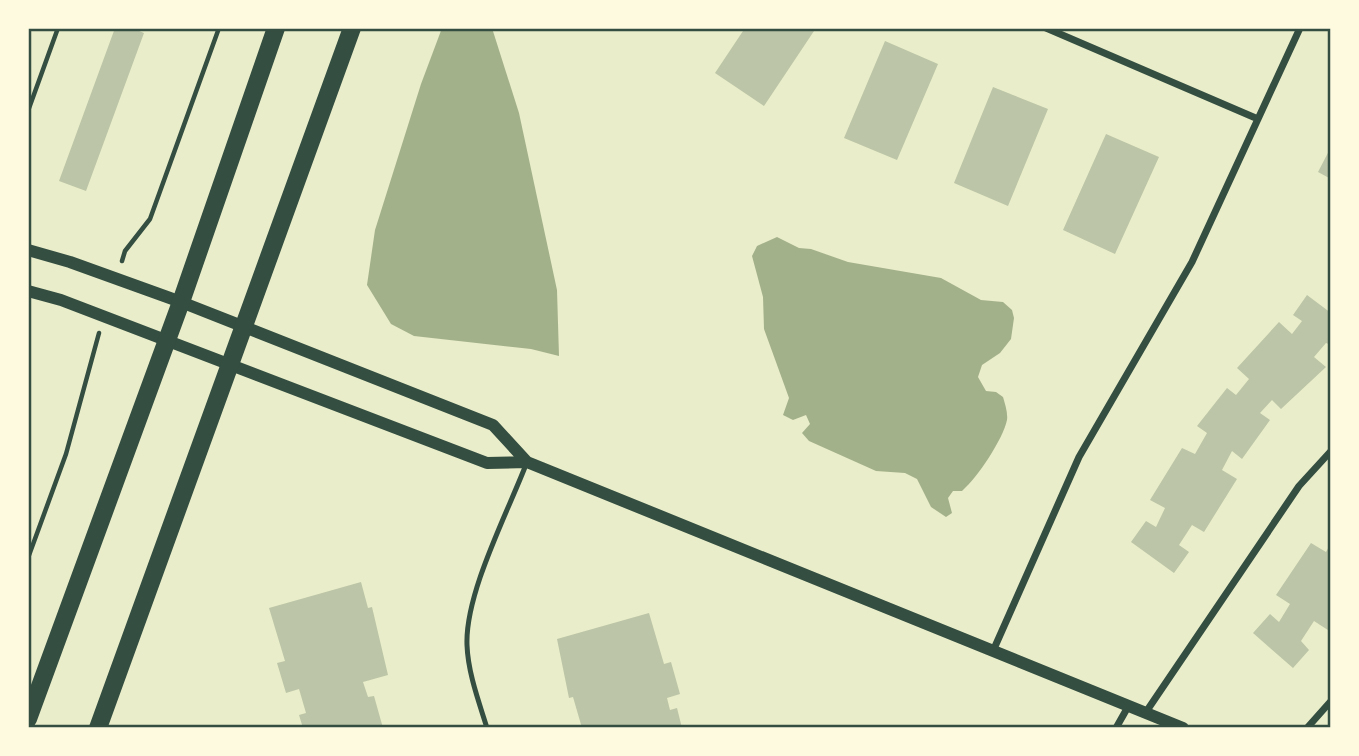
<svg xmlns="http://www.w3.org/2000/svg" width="1359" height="756" viewBox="0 0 1359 756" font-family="Montserrat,sans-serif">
<rect width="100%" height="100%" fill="#e9edc9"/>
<path fill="#a3b18a" d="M 442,28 L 492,28 L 519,113 L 557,290 L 559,356 L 531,349 L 414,336 L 391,324 L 367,285 L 375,230 L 421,84 Z
M 777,237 L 799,248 L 811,249 L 848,262 L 941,278 L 981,300 L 1003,302 L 1012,310 L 1014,318 L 1011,339 L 1000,353 L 982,365 L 978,377 L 986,391 L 996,392 L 1003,397 C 1005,404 1008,413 1007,420 C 1003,439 978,477 962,491 L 953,491 L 948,498 L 952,513 L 946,517 L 931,507 L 917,479 L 905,473 L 876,471 L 809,441 L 802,433 L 810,424 L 806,415 L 793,420 L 783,415 L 789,398 L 764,329 L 763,297 L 752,256 L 757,246 Z"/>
<path fill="#bcc5a7" d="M 115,28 L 132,28 L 144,33 L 86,191 L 59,181 Z
M 745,28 L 816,28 L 764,106 L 715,73 Z
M 885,41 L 938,64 L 897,160 L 844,138 Z
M 993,87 L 1048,109 L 1008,206 L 954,183 Z
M 1106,134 L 1159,157 L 1115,254 L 1063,230 Z
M 1331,147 L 1331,179 L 1318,172 Z
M 1307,295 L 1331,313 L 1331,345 L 1326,343 L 1314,357 L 1326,367 L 1281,409 L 1272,400 L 1260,413 L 1270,420 L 1242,459 L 1232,451 L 1222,470 L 1237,479 L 1204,532 L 1192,525 L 1179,545 L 1189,552 L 1174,573 L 1131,542 L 1146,521 L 1156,527 L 1165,508 L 1150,500 L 1182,448 L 1195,454 L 1207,433 L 1197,426 L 1227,388 L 1236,395 L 1249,379 L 1237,368 L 1279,322 L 1292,334 L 1302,321 L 1293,315 Z
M 1311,543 L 1326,552 L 1331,543 L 1331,632 L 1314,621 L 1301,641 L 1309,650 L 1293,668 L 1253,633 L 1270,614 L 1279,622 L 1290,604 L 1276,595 Z
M 361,582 L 368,608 L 372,607 L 388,675 L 363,682 L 368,697 L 374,696 L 383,728 L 303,728 L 299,715 L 306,713 L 299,689 L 286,693 L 277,663 L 285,661 L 269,608 Z
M 649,613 L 664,664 L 671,662 L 680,694 L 667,698 L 670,710 L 677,708 L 682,728 L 582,728 L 573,697 L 569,698 L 557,639 Z"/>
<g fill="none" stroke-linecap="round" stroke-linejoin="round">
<path stroke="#344e41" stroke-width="4.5" d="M 28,111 L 58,28
M 122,261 L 125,251 L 150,219 L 219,28
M 28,558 L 66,454 L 99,333"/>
<path stroke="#344e41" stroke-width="5" d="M 487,728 C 479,702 468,673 467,645 C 465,593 508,512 527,462"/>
<path stroke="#344e41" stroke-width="7" d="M 1046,28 L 1258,119
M 993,651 L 1079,457 L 1192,262 L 1300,28
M 1146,712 L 1299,486 L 1331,451
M 1116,728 L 1129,705
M 1307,728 L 1331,701"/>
<path stroke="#344e41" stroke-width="12" d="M 28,250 L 70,262 L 181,302 L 493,425 L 527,462
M 28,291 L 61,300 L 487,463 L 527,462 L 1183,728"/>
<path stroke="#344e41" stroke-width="18" d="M 28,719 L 181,302 L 276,28
M 98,728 L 352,28"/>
</g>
<rect width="1359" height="756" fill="none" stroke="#fefae0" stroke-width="60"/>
<rect x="30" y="30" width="1299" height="696" fill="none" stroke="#344e41" stroke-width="2.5"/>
</svg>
